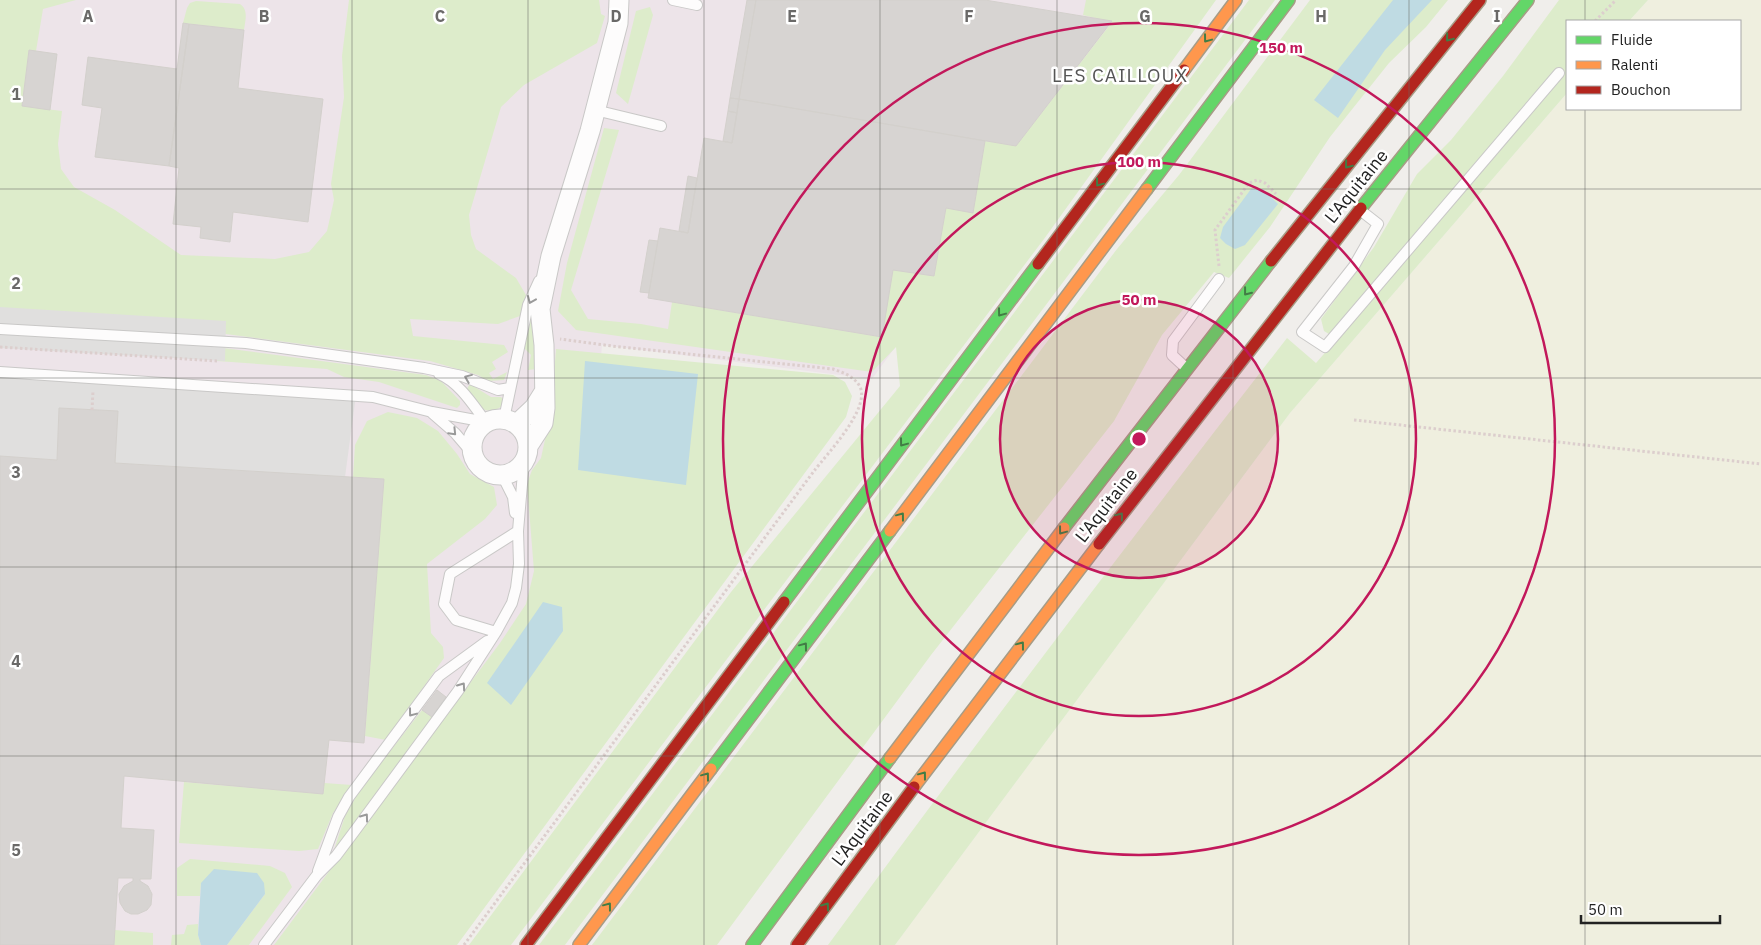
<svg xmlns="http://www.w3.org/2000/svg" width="1761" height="945" viewBox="0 0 1761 945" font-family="'IBM Plex Sans',sans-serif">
<rect width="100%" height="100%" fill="#f0eeeb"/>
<path fill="#ede4e9" d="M 0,0 L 1149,0 L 872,379 L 602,345 L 590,488 L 576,602 L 318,945 L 0,945 Z"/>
<path fill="#efefdf" d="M 1648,0 L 1761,0 L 1761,945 L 895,945 L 1290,413 L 1567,93 L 1567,109 L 1740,109 L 1740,21 L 1629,21 Z"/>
<path fill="#ddeccb" d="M 0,0 L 76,0 L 43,9 L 36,51 L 29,50 L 22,106 L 62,111 L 58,144 L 61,169 L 74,187 L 115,210 L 181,255 L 275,259 L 309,252 L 327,231 L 334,200 L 331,184 L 344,97 L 342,56 L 349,0 L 599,0 L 601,14 L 605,16 L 597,43 L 524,85 L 501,107 L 469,215 L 471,235 L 476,249 L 516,278 L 526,295 L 520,316 L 498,324 L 410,319 L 413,336 L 504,345 L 508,352 L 492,362 L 496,369 L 489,373 L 493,379 L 507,372 L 504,380 L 488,381 L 478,375 L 430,361 L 195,330 L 0,311 Z
M 1086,0 L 1216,0 L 1044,239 L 511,945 L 469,945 L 731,592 L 900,386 L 896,347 L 872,372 L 576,330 L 558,311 L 567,263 L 604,128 L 619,130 L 571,290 L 588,319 L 641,324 L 668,329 L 672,302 L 881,337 L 893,270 L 934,276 L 946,208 L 973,212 L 985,141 L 1016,146 L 1112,22 L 1083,15 Z
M 1249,0 L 1275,0 L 565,945 L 539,945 Z
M 1310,0 L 1448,0 L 1426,27 L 1389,63 L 1330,137 L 1270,227 L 1229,278 L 1214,272 L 1162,335 L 1114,421 L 931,655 L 717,945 L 592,945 L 1117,249 L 1179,175 Z
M 1559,0 L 1648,0 L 1629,21 L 1567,21 L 1567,93 L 1290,413 L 895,945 L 828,945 C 978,740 1131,539 1287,338 L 1316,363 L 1337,339 L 1324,331 L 1321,319 L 1374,247 L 1417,174 L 1451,140 L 1503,76 Z
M 196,1 L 240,4 C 249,10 245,21 244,30 L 183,23 L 187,8 L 190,3 Z
M 650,7 L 653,15 L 628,104 L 616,93 L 636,11 Z
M 530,315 L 534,315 L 536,369 L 528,370 L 531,355 L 523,347 Z
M 216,347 L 426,375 L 441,381 L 460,401 L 460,405 L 457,408 L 379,382 L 344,377 L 327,369 L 217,361 Z
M 556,349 L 833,375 L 845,382 L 852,396 L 846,417 L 457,945 L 274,945 L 500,643 L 526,604 L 534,571 L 527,484 L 532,470 L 541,458 L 551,412 Z
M 470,384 L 491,397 L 501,397 L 504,400 C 504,404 502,407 497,409 C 482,416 474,400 466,390 Z
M 388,412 L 417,418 L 438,431 L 457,454 L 470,474 L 494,487 L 497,505 L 485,519 L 427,564 L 431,633 L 443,647 L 444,658 L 386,740 L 365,736 L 384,479 L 353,477 L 355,445 L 367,421 Z
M 422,710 L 432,717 L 333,853 L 345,816 L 358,793 Z
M 184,782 L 323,794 L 324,783 L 352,785 L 333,813 L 318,849 L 299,851 L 179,843 Z
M 190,859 L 270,866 L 285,873 L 292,887 L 249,945 L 227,945 L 265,894 L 201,883 L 200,896 L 177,896 L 177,868 Z
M 198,924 L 198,935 L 201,945 L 171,945 L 172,935 L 184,934 L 187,925 Z
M 115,930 L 153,933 L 153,945 L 114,945 Z"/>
<path fill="#e0dfde" d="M 0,307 L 226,321 L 225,361 L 0,348 Z
M 0,372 L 356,395 L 345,477 L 115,463 L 118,411 L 59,408 L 57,460 L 0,456 Z"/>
<path fill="#bfdbe3" d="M 1393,0 L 1432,0 L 1385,50 L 1338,118 L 1314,100 Z
M 1251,189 L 1263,189 L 1278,204 L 1245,245 L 1235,249 L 1226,244 L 1220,238 L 1223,227 Z
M 585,361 L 698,374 L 686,485 L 578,470 Z
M 543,602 L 562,607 L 563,631 L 511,705 L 487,683 Z
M 214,869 L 257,873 L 264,883 L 265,894 L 227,945 L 201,945 L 198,935 L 201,883 Z"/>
<path fill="#d7d4d2" stroke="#d3d0cc" d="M 747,0 L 756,0 L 739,99 L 730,98 Z
M 756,0 L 985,0 L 1112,21 L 1016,146 L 739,99 Z
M 183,23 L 189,24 L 169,166 L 95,157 L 102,108 L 82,105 L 88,57 L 177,69 Z
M 189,24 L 244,30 L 238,88 L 323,99 L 308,222 L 233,212 L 230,242 L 200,238 L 201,227 L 173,224 L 179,168 L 169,166 Z
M 29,50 L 57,54 L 50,110 L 22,106 Z
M 730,98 L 739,99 L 737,113 L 728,111 Z
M 739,99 L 985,141 L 973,213 L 946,208 L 934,276 L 893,270 L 882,337 L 648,298 L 660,228 L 688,233 L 704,138 L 732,143 Z
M 728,111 L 737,113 L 732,143 L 723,141 Z
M 688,176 L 697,178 L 688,233 L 679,231 Z
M 649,240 L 658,241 L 649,293 L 640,292 Z
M 59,408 L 118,411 L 115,463 L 384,479 L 364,743 L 329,740 L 323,794 L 124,776 L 121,828 L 154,830 L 151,879 L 140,879 L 140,881 L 148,886 L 152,894 L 151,905 L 147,910 L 138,914 L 131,914 L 125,911 L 120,903 L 119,894 L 124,886 L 133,881 L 133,878 L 118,878 L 114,945 L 0,945 L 0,456 L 57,460 Z
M 437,690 L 446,697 L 432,717 L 422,710 Z"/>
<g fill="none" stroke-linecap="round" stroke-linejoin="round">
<g stroke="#c9c8c7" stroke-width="12">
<path id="lane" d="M 673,0 L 697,5
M 595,110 L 661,126
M 1360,210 L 1378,224 L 1354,266 L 1302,332 L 1325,347 L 1559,73
M 0,329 L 246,343 L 424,368 L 462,376 L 498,390 L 510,388
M 1185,367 L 1172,355 L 1173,341 L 1219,279
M 0,372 L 373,397 L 432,412 L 486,422
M 439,374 C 460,383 473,405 486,422
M 432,413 L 455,433 L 473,454
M 504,419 L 528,305 L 539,281
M 502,475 L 513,497 L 515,513
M 496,632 L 456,620 L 444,604 L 450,574 L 518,531
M 318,871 L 338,817 L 349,797 L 439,676 L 487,641
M 264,945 L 317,875 L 336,856 L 354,832 L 458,691 L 496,632 L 512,603 L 516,588 L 519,564 L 518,531 L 524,461"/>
</g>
<g stroke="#c9c8c7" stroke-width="21">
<path id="street" d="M472 447a28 28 0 1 1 56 0a28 28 0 1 1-56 0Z
M 517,424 L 534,408 L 544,392
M 528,446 L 543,423 L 545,408 L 544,345 L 540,309 L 551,256 L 590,131 L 618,23 L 619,0"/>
</g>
<g stroke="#a79c86" stroke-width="14">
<path id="fast" d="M 1147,189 L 1289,0
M 1361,208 L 1528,0
M 1064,528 L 1271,261
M 784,602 L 1038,264
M 711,769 L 890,531
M 752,945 L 890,758"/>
</g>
<g stroke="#a79c86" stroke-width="14">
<path id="slow" d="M 1184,70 L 1236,0
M 890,531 L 1147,189
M 890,758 L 1064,528
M 914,787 L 1099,544
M 579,945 L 711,769"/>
</g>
<g stroke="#a79c86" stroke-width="14">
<path id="jam" d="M 1271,261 L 1480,0
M 1038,264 L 1184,70
M 1099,544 L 1361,208
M 526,945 L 784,602
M 797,945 L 914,787"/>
</g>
<path stroke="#dccecd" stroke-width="3" stroke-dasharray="2.5 2.5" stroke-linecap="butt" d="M 1595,21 L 1616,0
M 1219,266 L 1215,230 L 1249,183 L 1257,180 L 1265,183 L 1276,194
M 0,347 L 217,361
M 92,410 L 93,391
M 1354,420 L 1761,464
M 464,945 L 814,471 C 827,454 873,406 859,385 C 853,376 842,372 833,369 L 612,346 L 560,339"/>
<use href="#lane" stroke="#fdfcfc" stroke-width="10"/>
<use href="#street" stroke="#fdfcfc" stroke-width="19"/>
<use href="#fast" stroke="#63d668" stroke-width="11"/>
<use href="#slow" stroke="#ff974d" stroke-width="11"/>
<use href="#jam" stroke="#b3261e" stroke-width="11"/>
</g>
<defs><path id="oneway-chevron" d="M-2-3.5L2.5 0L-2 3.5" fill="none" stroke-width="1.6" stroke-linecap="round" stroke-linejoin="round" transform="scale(1.25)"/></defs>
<g stroke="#427c45">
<use href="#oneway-chevron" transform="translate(1449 38) rotate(129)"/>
<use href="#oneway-chevron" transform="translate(1207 39) rotate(127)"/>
<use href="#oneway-chevron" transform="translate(1348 165) rotate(129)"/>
<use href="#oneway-chevron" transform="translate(1099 183) rotate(127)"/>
<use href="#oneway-chevron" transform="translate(1247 292) rotate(128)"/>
<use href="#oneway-chevron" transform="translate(1001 313) rotate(127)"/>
<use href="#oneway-chevron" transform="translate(903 443) rotate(127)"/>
<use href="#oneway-chevron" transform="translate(901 516) rotate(-53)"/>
<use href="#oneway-chevron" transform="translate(1120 516) rotate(-52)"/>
<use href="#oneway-chevron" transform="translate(1062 531) rotate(127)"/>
<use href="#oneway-chevron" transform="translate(1021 645) rotate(-53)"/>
<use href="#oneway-chevron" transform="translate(804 646) rotate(-53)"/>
<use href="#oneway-chevron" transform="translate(923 775) rotate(-53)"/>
<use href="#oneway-chevron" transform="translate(706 776) rotate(-53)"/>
<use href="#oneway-chevron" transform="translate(608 906) rotate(-53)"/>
<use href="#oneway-chevron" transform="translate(826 906) rotate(-54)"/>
</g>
<g stroke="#9a9a9a">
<use href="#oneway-chevron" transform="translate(531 300) rotate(113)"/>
<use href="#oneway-chevron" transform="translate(468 378) rotate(-158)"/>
<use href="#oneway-chevron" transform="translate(453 432) rotate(46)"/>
<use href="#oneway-chevron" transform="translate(462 686) rotate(-55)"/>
<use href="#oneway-chevron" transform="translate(412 713) rotate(127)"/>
<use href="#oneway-chevron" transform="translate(365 817) rotate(-54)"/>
</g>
<path fill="none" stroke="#6a6968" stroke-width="1" stroke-opacity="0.55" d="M 176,0 L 176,945M 352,0 L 352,945M 528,0 L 528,945M 704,0 L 704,945M 880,0 L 880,945M 1057,0 L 1057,945M 1233,0 L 1233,945M 1409,0 L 1409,945M 1585,0 L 1585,21M 1585,109 L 1585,945M 0,189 L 1761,189M 0,378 L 1761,378M 0,567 L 1761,567M 0,756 L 1761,756"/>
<circle cx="1139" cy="439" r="139" fill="#c2185b" fill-opacity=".12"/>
<g fill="none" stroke="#c2185b" stroke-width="2.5">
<circle cx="1139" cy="439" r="139"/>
<circle cx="1139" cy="439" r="277"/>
<circle cx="1139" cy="439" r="416"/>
</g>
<g text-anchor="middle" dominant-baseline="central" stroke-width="5" stroke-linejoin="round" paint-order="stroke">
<g font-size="18" fill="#222" stroke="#fff">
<text transform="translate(1356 186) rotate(-51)">L'Aquitaine</text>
<text transform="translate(1106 505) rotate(-52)">L'Aquitaine</text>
<text transform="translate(862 828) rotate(-53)">L'Aquitaine</text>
</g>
<g font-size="19" letter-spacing="1" fill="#555" stroke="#fff">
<text x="1120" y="75">LES CAILLOUX</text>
</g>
</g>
<g font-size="16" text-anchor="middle" font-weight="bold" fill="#6a6968" stroke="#fff" stroke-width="5" stroke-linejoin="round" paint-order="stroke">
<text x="88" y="22">A</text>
<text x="264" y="22">B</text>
<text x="440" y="22">C</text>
<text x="616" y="22">D</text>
<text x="792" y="22">E</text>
<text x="969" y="22">F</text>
<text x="1145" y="22">G</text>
<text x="1321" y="22">H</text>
<text x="1497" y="22">I</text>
<text x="16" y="100">1</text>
<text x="16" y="289">2</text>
<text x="16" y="478">3</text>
<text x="16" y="667">4</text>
<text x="16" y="856">5</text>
</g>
<circle cx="1139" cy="439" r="8" fill="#c2185b" stroke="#fff" stroke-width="2.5"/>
<g font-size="15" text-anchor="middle" font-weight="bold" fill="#c2185b" stroke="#fff" stroke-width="5" stroke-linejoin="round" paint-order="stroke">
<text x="1281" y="53">150 m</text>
<text x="1139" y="167">100 m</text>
<text x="1139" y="305">50 m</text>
</g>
<rect x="1566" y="20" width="175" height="90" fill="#ffffff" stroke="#a7a7a7"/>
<rect x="1576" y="36" width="25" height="8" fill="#63d668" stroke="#a7a7a7"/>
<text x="1611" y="45" font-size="15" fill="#222222">Fluide</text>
<rect x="1576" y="61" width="25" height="8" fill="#ff974d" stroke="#a7a7a7"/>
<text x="1611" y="70" font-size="15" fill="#222222">Ralenti</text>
<rect x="1576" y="86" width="25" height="8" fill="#b3261e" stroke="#a7a7a7"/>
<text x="1611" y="95" font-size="15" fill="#222222">Bouchon</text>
<path d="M1581 915v8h139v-8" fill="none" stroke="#222222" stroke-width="2.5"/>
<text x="1588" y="915" font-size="15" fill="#222222" stroke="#ffffff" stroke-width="4" paint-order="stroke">50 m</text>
</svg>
